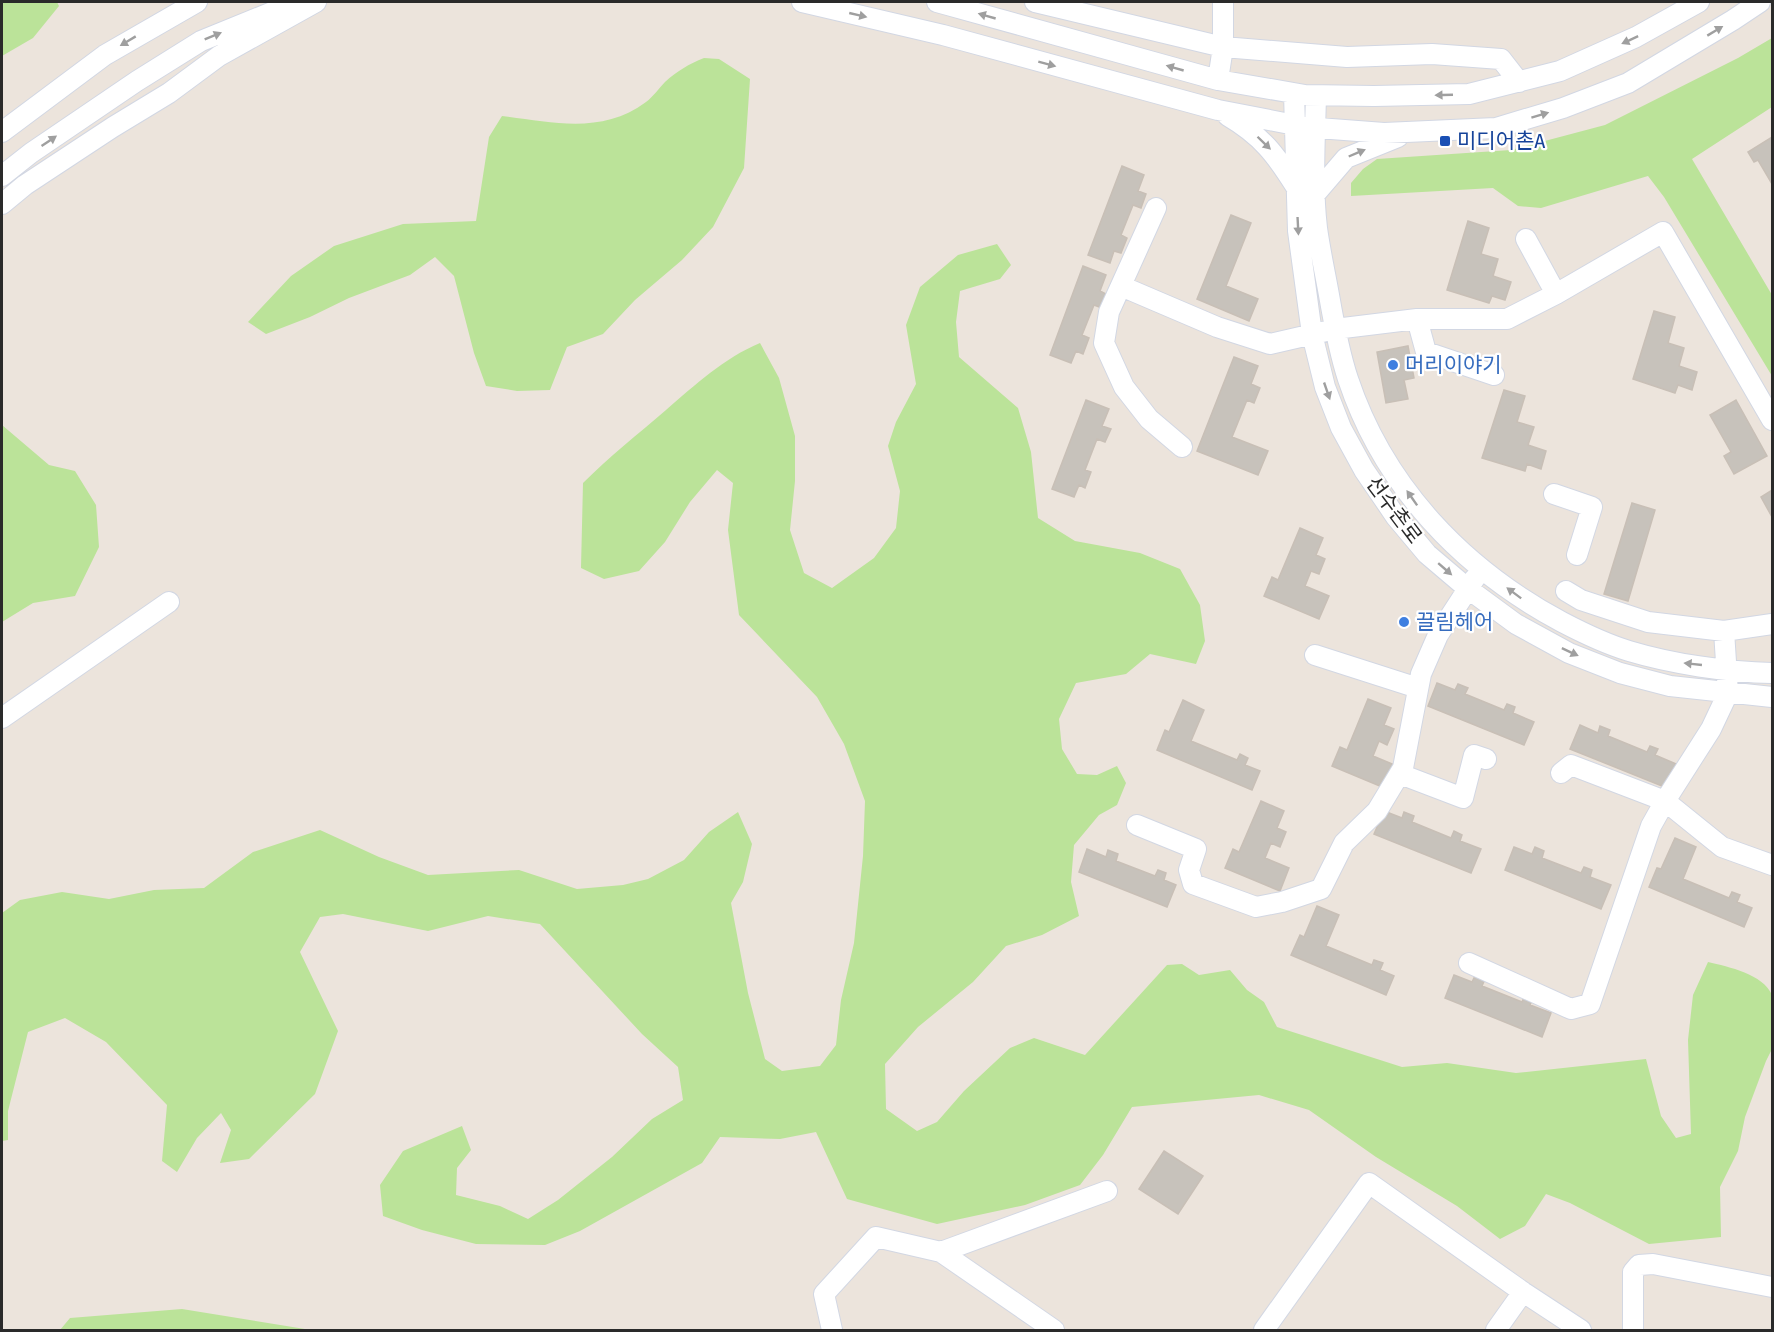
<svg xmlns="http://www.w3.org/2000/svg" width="1774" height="1332" viewBox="0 0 1774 1332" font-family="'Fira Sans Condensed','Noto Sans KR',sans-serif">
<rect width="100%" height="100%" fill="#ece4dc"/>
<path fill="#bbe399" d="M 2,2 L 57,2 L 59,6 L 33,38 L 2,56 Z
M 1772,38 L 1772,107 L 1692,159 L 1772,295 L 1772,376 L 1664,197 L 1648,176 L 1541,208 L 1518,206 L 1493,188 L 1351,196 L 1351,183 L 1363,169 L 1377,159 L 1511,150 L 1605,125 L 1738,58 Z
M 704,58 L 719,59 L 750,79 L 744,168 L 713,227 L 682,260 L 635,300 L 603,334 L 567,347 L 550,390 L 517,391 L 486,386 L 474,353 L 454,276 L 435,257 L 410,275 L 349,298 L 310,317 L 266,334 L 248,322 L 291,276 L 334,246 L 403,224 L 476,221 L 489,137 L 502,116 C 552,122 602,135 646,102 C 653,97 659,88 665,82 C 677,71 689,64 704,58 Z
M 997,244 L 1011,265 L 1000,279 L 960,291 L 956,322 L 959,357 L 1018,408 L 1031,452 L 1038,518 L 1075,541 L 1140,553 L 1180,569 L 1200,605 L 1205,641 L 1196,664 L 1150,654 L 1126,674 L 1076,683 L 1059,719 L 1062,749 L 1077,774 L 1097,775 L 1117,766 L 1126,783 L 1117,805 L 1099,815 L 1074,845 L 1071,882 L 1079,916 L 1042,935 L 1006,946 L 973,982 L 918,1027 L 885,1064 L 886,1109 L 917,1131 L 937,1122 L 964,1091 L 1010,1048 L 1034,1038 L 1085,1055 L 1167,965 L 1182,964 L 1199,975 L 1230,970 L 1247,990 L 1264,1002 L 1277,1027 L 1402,1067 L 1447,1063 L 1516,1073 L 1646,1059 L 1661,1116 L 1676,1138 L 1691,1134 L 1688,1040 L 1693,995 L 1708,962 C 1729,967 1763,974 1772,995 L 1772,1049 L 1766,1061 L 1745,1117 L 1738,1151 L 1720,1187 L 1721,1237 L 1649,1244 L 1570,1203 L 1546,1194 L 1525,1226 L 1500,1239 L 1457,1206 L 1376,1157 L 1309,1110 L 1259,1095 L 1132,1107 L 1103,1155 L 1080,1185 L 1025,1205 L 937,1224 L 847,1199 L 816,1132 L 780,1139 L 720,1137 L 702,1163 L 580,1231 L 545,1245 L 476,1244 L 422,1230 L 383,1216 L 380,1185 L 403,1151 L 462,1126 L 471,1150 L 457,1168 L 456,1195 L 500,1206 L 528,1219 L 558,1200 L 612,1157 L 652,1119 L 683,1100 L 678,1067 L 642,1034 L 540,924 L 488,916 L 428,931 L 343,914 L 320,917 L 300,952 L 338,1031 L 315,1094 L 249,1159 L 220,1163 L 231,1130 L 221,1113 L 197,1138 L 177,1172 L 162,1161 L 167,1105 L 106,1042 L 65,1018 L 28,1032 L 8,1111 L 8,1140 L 2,1141 L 2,913 L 20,900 L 62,892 L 109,899 L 154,890 L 204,888 L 253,852 L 320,830 L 379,857 L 428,875 L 519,870 L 577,889 L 623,885 L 648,879 L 684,860 L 709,832 L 738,812 L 752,844 L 743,882 L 731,903 L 748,993 L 765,1059 L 782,1071 L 820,1066 L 836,1045 L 841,1000 L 854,943 L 863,856 L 865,801 L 844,744 L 817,697 L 739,615 L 728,530 L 733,483 L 717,470 L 690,502 L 665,542 L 639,571 L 604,579 L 581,568 L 583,483 C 609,457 638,434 666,410 C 695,385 724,358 760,343 L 779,378 L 795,436 L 795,481 L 790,530 L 804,573 L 832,588 L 874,558 L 896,528 L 900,491 L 888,446 L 896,422 L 916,384 L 906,325 L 920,287 L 958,255 Z
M 2,425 L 49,465 L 75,471 L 96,505 L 99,547 L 75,596 L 33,603 L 2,622 Z
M 182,1309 L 311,1330 L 60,1330 L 70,1318 Z"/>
<path fill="#c7c2bb" stroke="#c8bfb6" stroke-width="1.5" d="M 1772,137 L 1772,184 L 1758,160 L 1754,162 L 1748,152 Z
M 1122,166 L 1144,175 L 1138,191 L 1146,194 L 1141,208 L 1133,205 L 1121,235 L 1127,238 L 1121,253 L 1114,251 L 1110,263 L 1088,255 Z
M 1231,215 L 1251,223 L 1226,286 L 1258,299 L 1249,321 L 1197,299 Z
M 1468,221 L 1489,228 L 1481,254 L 1498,259 L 1493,276 L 1511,282 L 1505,300 L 1492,296 L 1489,303 L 1447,290 Z
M 1083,266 L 1106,275 L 1100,291 L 1108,295 L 1102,308 L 1094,305 L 1082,335 L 1089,338 L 1083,354 L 1076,351 L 1071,363 L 1050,355 Z
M 1654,311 L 1675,317 L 1668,343 L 1684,348 L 1679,366 L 1697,372 L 1692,390 L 1678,385 L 1675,393 L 1633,379 Z
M 1408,346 L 1414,378 L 1404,380 L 1408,399 L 1386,403 L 1377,352 Z
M 1234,357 L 1258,366 L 1251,384 L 1260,388 L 1254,403 L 1247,400 L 1232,437 L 1268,451 L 1258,475 L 1197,451 Z
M 1504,390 L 1525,396 L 1517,422 L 1534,427 L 1528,445 L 1546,451 L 1541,469 L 1527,464 L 1525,471 L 1482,458 Z
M 1086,400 L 1109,409 L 1102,426 L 1111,429 L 1105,442 L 1097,439 L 1085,470 L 1091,472 L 1085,488 L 1079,485 L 1074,497 L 1052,489 Z
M 1736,400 L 1767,456 L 1734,474 L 1724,456 L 1731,452 L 1710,415 Z
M 1772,490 L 1772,517 L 1761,497 Z
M 1632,503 L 1655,510 L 1628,601 L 1604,594 Z
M 1300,528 L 1323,538 L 1316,555 L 1325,559 L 1319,574 L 1311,571 L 1305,586 L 1329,596 L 1319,619 L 1264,596 L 1272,577 L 1278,580 Z
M 1437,683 L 1455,690 L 1458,684 L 1468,688 L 1465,694 L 1504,710 L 1507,704 L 1515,707 L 1513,713 L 1534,722 L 1524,745 L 1428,706 Z
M 1368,699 L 1391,708 L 1384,725 L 1394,729 L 1387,745 L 1379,741 L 1373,756 L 1397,766 L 1387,789 L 1332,766 L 1340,747 L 1347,750 Z
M 1183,700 L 1204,710 L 1191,741 L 1237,760 L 1240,754 L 1248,758 L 1245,765 L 1260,771 L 1252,790 L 1157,750 L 1165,730 L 1169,732 Z
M 1580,725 L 1598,733 L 1600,726 L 1610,730 L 1608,736 L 1647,752 L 1650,746 L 1658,749 L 1655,755 L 1676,764 L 1667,788 L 1570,749 Z
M 1261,801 L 1284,811 L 1277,828 L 1286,832 L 1280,847 L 1271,843 L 1265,858 L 1289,868 L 1280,891 L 1225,868 L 1233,849 L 1239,852 Z
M 1384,811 L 1402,818 L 1404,812 L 1414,816 L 1412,822 L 1451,838 L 1454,831 L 1462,835 L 1460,841 L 1481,849 L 1471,873 L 1374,834 Z
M 1675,838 L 1696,847 L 1683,879 L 1729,898 L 1732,892 L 1740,895 L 1737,902 L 1752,908 L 1744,927 L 1649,887 L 1657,868 L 1661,869 Z
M 1514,847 L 1532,854 L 1535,847 L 1544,851 L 1542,858 L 1581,873 L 1584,867 L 1592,870 L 1590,877 L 1611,885 L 1601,909 L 1505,870 Z
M 1087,849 L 1106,857 L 1108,850 L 1118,854 L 1116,861 L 1155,876 L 1158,870 L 1166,873 L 1164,880 L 1176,885 L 1167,907 L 1079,872 Z
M 1317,906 L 1339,915 L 1326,946 L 1372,965 L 1374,960 L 1383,963 L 1380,970 L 1394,976 L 1386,995 L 1291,955 L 1300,935 L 1304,937 Z
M 1454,975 L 1472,982 L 1475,976 L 1485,979 L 1482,986 L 1522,1002 L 1525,995 L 1533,998 L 1530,1005 L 1551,1013 L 1542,1037 L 1445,998 Z
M 1164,1151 L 1203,1176 L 1178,1214 L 1139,1189 Z"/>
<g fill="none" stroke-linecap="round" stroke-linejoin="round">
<g stroke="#d2d7e3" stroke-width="22">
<path id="minor" d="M 802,2 L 943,35 L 1218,110 L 1305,127 L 1384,133 L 1496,128 L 1563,108 L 1628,83 L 1733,20 L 1760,2
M 937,2 L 1218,80 L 1305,95 L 1374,96 L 1469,94 L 1560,71 L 1636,37 L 1699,2
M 1035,2 L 1223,47 L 1218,80
M 1223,2 L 1223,47 L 1347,57 L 1432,54 L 1501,59 L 1519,82
M 1294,93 L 1298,231 L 1312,334 L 1325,387 L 1341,428 L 1364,470 L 1396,517 L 1427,554 L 1467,588 L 1516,624 L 1569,653 L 1620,673 L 1670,686 L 1772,697
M 1316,96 C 1315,139 1312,185 1317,228 C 1320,250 1325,273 1329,295 C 1334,324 1339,352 1348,379 C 1384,487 1463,569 1562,622 C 1583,633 1606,644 1629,651 C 1672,664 1727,672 1772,673
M 1228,116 C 1262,136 1276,155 1296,187
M 2,132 L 105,55 L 197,2
M 2,176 L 31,153 L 137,81 L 201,41 L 287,6
M 1316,193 L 1346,158 L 1398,137
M 2,204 L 25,185 L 113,127 L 169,93 L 219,56 L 316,2
M 1156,208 L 1109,312 L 1104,343 L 1124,387 L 1149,419 L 1182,447
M 1526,239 L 1556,294
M 1121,286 L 1217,327 L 1270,344 L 1335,329 L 1417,319 L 1507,319 L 1556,294 L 1663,232 L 1772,420
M 1417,319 L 1426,352 L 1494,375
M 1554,494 L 1592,507 L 1577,555
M 1566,591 L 1581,600 L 1648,622 L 1724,631 L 1772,624
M 1315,655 L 1418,688
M 2,718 L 169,602
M 1561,773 L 1571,765 L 1665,801 L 1722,847 L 1772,865
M 1400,774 L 1463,798 L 1474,755 L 1486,759
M 1137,825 L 1196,849 L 1189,870 L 1193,884 L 1256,907 L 1282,902 L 1321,889 L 1344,843 L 1377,811 L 1403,768 L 1421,674 L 1438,635 L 1475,578
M 1469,963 L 1571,1009 L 1590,1004 L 1651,826 L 1665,801 L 1711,729 L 1728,693 L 1724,631
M 941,1252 L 1054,1330
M 832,1330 L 824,1294 L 876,1237 L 941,1252 L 1107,1191
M 1264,1330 L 1369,1183 L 1523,1292 L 1581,1330
M 1496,1330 L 1523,1292
M 1633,1330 L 1633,1272 L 1639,1265 L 1653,1264 L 1772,1287"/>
</g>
<use href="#minor" stroke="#fff" stroke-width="20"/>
</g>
<defs><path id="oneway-solid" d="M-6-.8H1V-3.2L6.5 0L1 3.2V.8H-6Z" transform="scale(1.5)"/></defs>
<g fill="#9f9f9f">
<use href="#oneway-solid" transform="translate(858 15) rotate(13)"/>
<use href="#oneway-solid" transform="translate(987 16) rotate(-164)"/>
<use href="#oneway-solid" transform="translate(1715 31) rotate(-31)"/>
<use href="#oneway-solid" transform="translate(213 36) rotate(-22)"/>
<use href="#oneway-solid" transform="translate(1630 40) rotate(155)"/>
<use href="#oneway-solid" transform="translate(128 41) rotate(149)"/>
<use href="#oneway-solid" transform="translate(1047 64) rotate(15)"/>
<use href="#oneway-solid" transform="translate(1175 68) rotate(-164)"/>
<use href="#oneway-solid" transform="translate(1444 95) rotate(178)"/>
<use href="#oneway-solid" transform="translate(1540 115) rotate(-17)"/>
<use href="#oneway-solid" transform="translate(49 141) rotate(-34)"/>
<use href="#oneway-solid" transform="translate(1264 143) rotate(44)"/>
<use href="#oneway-solid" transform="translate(1357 153) rotate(-23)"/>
<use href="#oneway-solid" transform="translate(1298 226) rotate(87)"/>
<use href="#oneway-solid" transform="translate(1327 391) rotate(71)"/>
<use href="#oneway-solid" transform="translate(1412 498) rotate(-125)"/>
<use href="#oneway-solid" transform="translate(1445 569) rotate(41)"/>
<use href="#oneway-solid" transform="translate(1514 593) rotate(-143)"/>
<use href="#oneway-solid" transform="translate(1570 652) rotate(25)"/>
<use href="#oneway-solid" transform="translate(1693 664) rotate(-174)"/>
</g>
<rect fill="#1a4fb4" stroke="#fff" stroke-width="2" x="1439" y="135" width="12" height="12" rx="3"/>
<g fill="#3f7fe0" stroke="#fff" stroke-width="2">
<circle cx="1393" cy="365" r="6"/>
<circle cx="1404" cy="622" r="6"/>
</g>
<g text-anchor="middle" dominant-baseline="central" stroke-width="4.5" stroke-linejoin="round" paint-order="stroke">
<g font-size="21" fill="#164399" stroke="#fff" text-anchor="start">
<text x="1457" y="141">미디어촌A</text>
</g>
<g font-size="21" fill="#366cbe" stroke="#fff" text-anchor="start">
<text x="1405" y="365">머리이야기</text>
<text x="1416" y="622">끌림헤어</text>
</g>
<g font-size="21" fill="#2a2a2a" stroke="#fff">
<text transform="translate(1394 510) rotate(53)">선수촌로</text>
</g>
</g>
<rect width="1774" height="1332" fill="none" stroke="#2a2a2a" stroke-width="6"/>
</svg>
